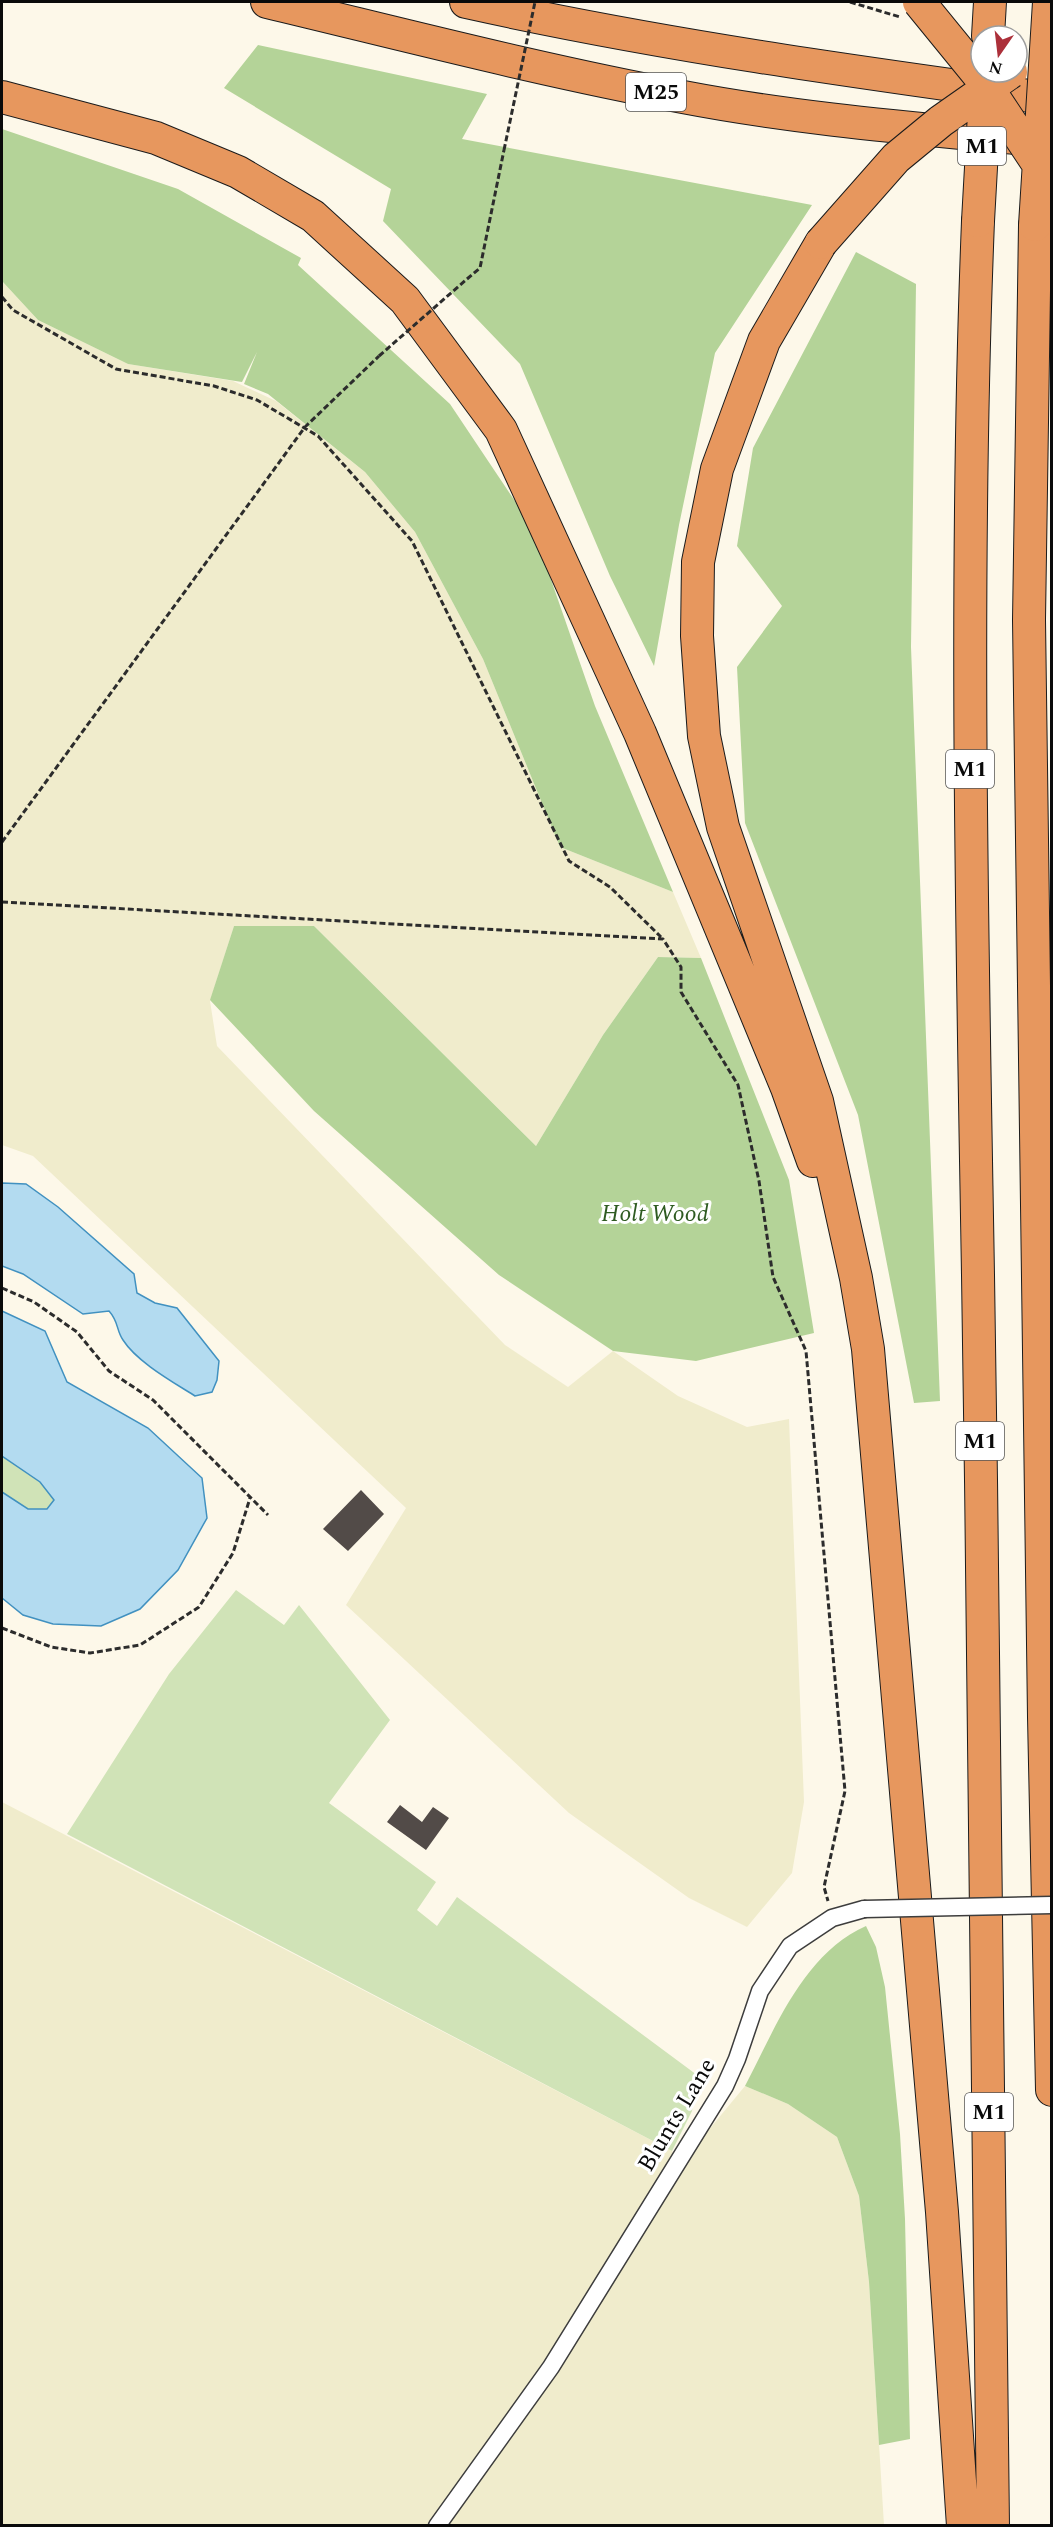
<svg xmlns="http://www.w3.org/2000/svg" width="1053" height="2527" viewBox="0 0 1053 2527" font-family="Spectral,serif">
<rect width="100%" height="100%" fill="#fdf8e9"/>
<path fill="#f0eccc" d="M 2,281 L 38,320 L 128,364 L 233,381 L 276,401 L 365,472 L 415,532 L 483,659 L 560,847 L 673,892 L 701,958 L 658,957 L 603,1035 L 536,1146 L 314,926 L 234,926 L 210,1001 L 217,1046 L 505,1345 L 568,1387 L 613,1351 L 678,1396 L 747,1427 L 789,1419 L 804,1802 L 792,1873 L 747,1927 L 689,1898 L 569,1813 L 346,1605 L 406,1508 L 33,1156 L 2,1145 Z
M 2,1802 L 672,2151 L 679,2166 L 745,2086 L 788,2104 L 837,2137 L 859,2196 L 869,2282 L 884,2525 L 2,2525 Z"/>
<path fill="#d0e3b7" d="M 2,1456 L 40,1482 L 55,1500 L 47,1509 L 28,1509 L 2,1492 Z
M 236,1590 L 284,1625 L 299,1605 L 390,1720 L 329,1803 L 436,1882 L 417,1910 L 437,1926 L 457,1897 L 697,2075 L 692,2111 L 672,2151 L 67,1834 L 169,1674 Z"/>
<path fill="#b4d398" d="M 258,45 L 487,94 L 462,139 L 812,205 L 715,353 L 679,525 L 654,666 L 610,576 L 520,364 L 383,221 L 391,189 L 224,88 Z
M 2,129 L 178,189 L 301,258 L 298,265 L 450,404 L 533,528 L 595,706 L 673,892 L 560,847 L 483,659 L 415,532 L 365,472 L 268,394 L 244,384 L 257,352 L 242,382 L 128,364 L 38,320 L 2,281 Z
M 856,252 L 916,284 L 911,647 L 940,1401 L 914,1403 L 858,1115 L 745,823 L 737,667 L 782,606 L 737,546 L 753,448 Z
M 234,926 L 314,926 L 536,1146 L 603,1035 L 658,957 L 701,958 L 789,1180 L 814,1333 L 696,1361 L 613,1351 L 499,1275 L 314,1111 L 210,1000 Z
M 866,1926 L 876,1947 L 885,1987 L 900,2134 L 905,2219 L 910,2439 L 879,2445 L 869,2282 L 859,2196 L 837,2137 L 788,2104 L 745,2086 C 775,2029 803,1954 866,1926 Z"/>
<path fill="#b3dbf0" stroke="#4191c0" stroke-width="1.5" d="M 2,1183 L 26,1184 L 58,1207 L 134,1274 L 137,1293 L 155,1303 L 177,1308 L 219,1361 L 217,1380 L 212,1392 L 195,1396 C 173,1382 137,1362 123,1340 C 116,1330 119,1322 109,1311 L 83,1314 L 23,1274 L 2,1266 Z
M 2,1311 L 45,1331 L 67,1382 L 148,1428 L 202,1478 L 207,1518 L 178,1570 L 140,1609 L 101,1626 L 53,1624 L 23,1615 L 2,1598 L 2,1492 L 28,1509 L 47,1509 L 54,1500 L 40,1482 L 2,1456 Z"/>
<path fill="#524b48" d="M 361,1490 L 384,1514 L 348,1551 L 323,1529 Z
M 400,1805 L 422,1822 L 433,1807 L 449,1818 L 426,1850 L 387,1822 Z"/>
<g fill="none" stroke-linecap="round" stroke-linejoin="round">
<g stroke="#3d3d3d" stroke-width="19">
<path id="street" d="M 437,2526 L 551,2367 L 725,2086 L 737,2059 L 760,1991 L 790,1946 L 832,1918 L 864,1909"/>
</g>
<g stroke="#1b1b1b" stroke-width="34">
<path id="highway" d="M 267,2 C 405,35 543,71 683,97 C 803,120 924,129 1045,141
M 466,2 C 660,45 855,72 1052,99
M 988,36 L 990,2
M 2,97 L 156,138 L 238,172 L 313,216 L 405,300 L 501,430 L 640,733 L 787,1088 L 813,1161
M 978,221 C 964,572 972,923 978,1275 C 984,1692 991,2109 993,2526
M 1035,225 L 1029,620 L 1044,1717 L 1052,2090
M 821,243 L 764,341 L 717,469 L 698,562 L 697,636 L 704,736 L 723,827 L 817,1101 L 856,1278 L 868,1349 L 942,2212 L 963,2526"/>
</g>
<path stroke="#2c2c2c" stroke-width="3" stroke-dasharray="6 3" stroke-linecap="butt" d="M 850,2 L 900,17
M 467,279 L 480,268 L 504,150
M 2,297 L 13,310 L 116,369 L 214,386 L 257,400 L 318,436 L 412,541 L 569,861 L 610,887 L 661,937
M 2,842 L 305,427 L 379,356
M 2,902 L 663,939 L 681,967 L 681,992 L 738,1085 L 759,1181 L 773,1277 L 806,1351 L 845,1791 L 824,1887 L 828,1901
M 2,1288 L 34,1302 L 77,1332 L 109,1371 L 153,1400 L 268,1515
M 2,1628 L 51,1647 L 90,1653 L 140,1645 L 199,1607 L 233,1553 L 250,1498"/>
<use href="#street" stroke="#fff" stroke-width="16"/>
<use href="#highway" stroke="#e7975e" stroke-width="32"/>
<g stroke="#3d3d3d" stroke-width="19" stroke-linecap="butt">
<path id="street-bridge" d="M 864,1909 L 1052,1905"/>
</g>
<g stroke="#1b1b1b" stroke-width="34" stroke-linecap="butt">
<path id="highway-bridge" d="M 919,2 L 981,78 L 1052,185
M 978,221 L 986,78
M 1035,225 L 1049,2
M 821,243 L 896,158 L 941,121 L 1011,72"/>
</g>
<path stroke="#2c2c2c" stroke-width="3" stroke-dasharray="6 3" stroke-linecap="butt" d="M 504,150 L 535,2
M 379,356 L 467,279"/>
<use href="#street-bridge" stroke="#fff" stroke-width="16"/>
<use href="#highway-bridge" stroke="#e7975e" stroke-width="32"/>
</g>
<g text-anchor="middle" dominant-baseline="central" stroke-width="6" stroke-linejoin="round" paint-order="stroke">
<g fill="#fff" stroke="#545454" stroke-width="1.5">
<rect x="626" y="73" width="60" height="38" rx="4.5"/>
<rect x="958" y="127" width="48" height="38" rx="4.5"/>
<rect x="946" y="750" width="48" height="38" rx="4.5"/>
<rect x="956" y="1422" width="48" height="38" rx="4.5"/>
<rect x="965" y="2093" width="48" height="38" rx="4.5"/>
</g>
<g font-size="22" font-weight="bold" fill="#0a0a0a">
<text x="656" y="92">M25</text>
<text x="982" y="146">M1</text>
<text x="970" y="769">M1</text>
<text x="980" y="1441">M1</text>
<text x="989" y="2112">M1</text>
</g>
<g font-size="24" font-style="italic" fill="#2f5b22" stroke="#fff">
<text x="655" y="1214">Holt Wood</text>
</g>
<g font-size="24" fill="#0a0a0a" stroke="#fff">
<text transform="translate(677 2115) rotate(-59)">Blunts Lane</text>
</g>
</g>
<rect width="1053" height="2527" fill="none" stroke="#0a0a0a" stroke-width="6"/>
<g transform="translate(999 54) rotate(194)"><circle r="28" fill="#ffffff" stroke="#9d9d9d" stroke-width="1.5"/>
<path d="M0-4.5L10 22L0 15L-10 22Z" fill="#ac303a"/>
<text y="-9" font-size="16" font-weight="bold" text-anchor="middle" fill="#0a0a0a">N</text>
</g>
</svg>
